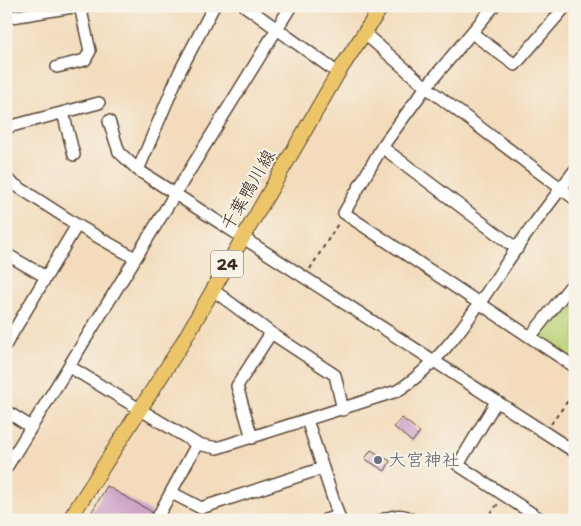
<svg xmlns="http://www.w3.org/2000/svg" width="581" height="526" viewBox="0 0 581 526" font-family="'Shantell Sans','Klee One',sans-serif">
<rect width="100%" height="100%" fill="#f7f3e8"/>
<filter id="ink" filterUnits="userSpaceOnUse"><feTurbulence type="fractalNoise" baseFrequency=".02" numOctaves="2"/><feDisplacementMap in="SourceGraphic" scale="10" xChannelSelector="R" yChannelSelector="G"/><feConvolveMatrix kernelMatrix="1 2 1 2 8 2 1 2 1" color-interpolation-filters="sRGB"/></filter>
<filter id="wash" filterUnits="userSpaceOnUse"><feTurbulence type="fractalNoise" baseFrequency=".0096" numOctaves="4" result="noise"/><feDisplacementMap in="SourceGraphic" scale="20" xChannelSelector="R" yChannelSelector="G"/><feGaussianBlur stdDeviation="1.12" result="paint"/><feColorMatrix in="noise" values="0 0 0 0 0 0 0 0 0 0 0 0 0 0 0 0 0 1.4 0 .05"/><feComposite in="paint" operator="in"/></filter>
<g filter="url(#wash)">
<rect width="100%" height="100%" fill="#f3dbbb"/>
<path fill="#bad176" stroke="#7a7e4a" d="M 575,293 L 575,361 L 540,338 L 538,332 L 569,294 Z"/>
<g id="blocks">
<path fill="#cda6c7" d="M 402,418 L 420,432 L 412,442 L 394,427 Z
M 371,450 L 390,461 L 385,471 L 365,459 Z
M 107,486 L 152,512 L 148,520 L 87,520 Z"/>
</g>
</g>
<g filter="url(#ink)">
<use href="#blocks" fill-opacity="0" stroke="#574536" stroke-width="1"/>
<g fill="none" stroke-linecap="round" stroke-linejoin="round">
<g stroke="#574536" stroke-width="14">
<path id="minor" d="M 245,6 L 338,73
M 494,6 L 426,87 L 382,147 L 344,213 L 575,367
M 6,18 L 79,6
M 364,33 L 426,87 L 575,199
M 472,33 L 515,65 L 566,6
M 57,67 L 85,60 L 90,51 L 80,6
M 6,107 L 6,130
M 63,113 L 74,155
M 109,121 L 119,152 L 138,170 L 575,452
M 8,127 L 99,103
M 382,147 L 517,249
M 138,170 L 180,71 L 214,6
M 6,179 L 77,225 L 135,258
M 6,254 L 46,277
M 213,290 L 271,333 L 335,375 L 343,410
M 530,337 L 569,288 L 575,287
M 6,344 L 77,225
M 70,367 L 197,444 L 217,448 L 397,391 C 447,360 483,297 516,249 C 535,222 555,196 575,170
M 496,402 L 458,465 L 542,520
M 6,411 L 31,427
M 307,420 L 340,520
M 252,438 L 237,386 L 271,333
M 6,468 L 291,6
M 172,493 L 201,508 L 323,468
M 156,520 L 197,444
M 325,520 L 338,516
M 382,520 C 393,516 402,512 412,520"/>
</g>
<g stroke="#574536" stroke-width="16">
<path id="major" d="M 69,520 L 180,347 L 338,73 L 382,6"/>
</g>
<path stroke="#574536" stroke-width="2" stroke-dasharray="4 4" stroke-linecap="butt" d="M 310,269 L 339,222
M 551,424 L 575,391
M 485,520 L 498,504"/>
<use href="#minor" stroke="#fff" stroke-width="11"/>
<use href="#major" stroke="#edc569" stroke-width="14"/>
</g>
</g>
<circle fill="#6b7280" stroke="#f7f3e8" stroke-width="2" cx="378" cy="460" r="5"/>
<g text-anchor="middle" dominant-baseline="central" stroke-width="4" stroke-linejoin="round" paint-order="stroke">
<rect fill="#f7f3e8" stroke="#73665b" stroke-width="1" x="211" y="250.5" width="32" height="27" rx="4"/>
<g font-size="16" font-weight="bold" fill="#3b2a1e">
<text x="227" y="264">24</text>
</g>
<g font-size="18" fill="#3b2a1e" stroke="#f7f3e8">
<text transform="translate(248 190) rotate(-60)">千葉鴨川線</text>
</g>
<g font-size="18" fill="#5b616d" stroke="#f7f3e8" text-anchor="start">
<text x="388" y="460">大宮神社</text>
</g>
</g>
<rect width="581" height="526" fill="none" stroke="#f7f3e8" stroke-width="25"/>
</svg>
